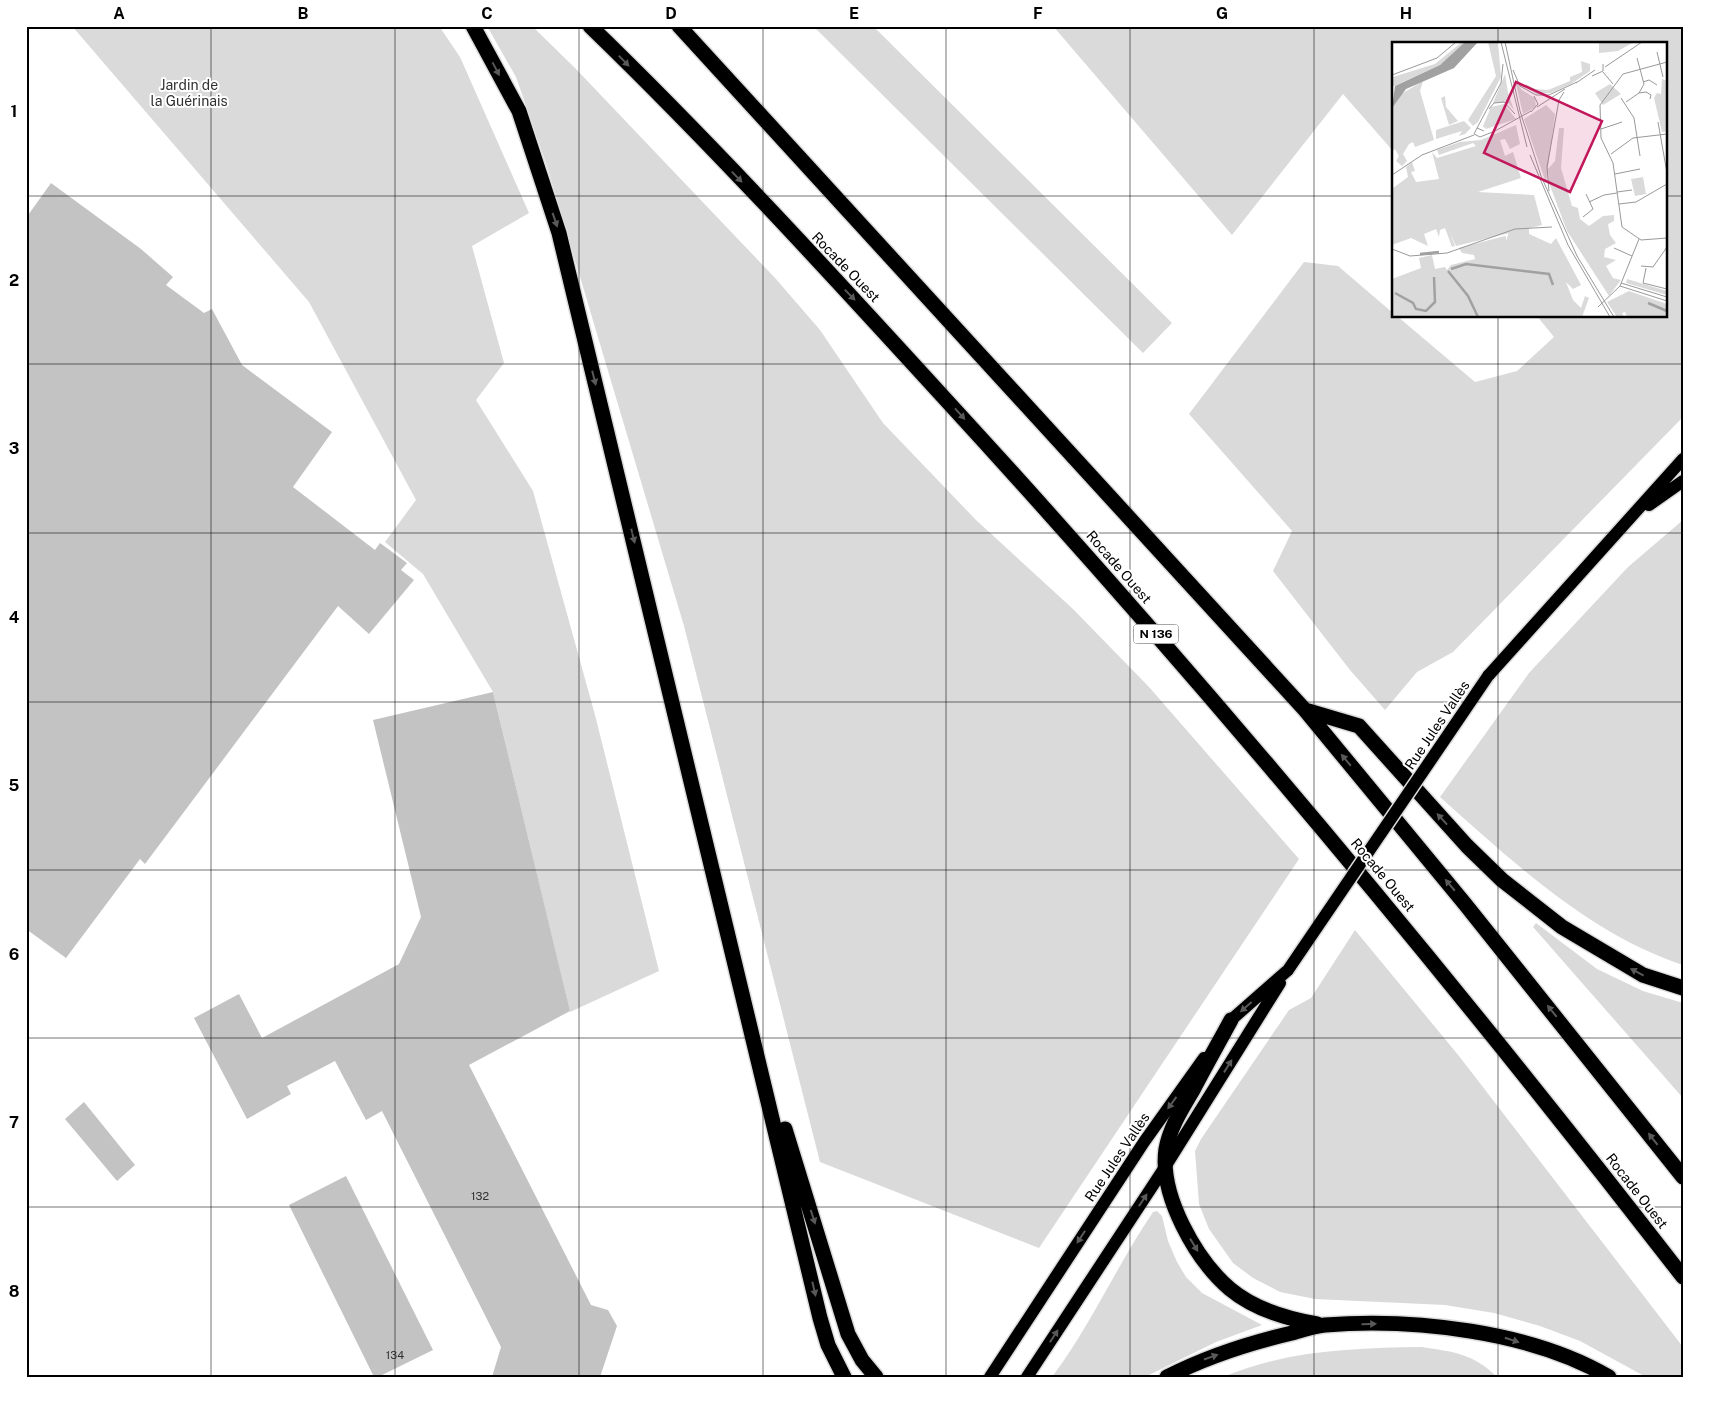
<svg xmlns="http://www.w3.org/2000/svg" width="1709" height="1403" viewBox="0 0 1709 1403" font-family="'Public Sans',sans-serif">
<rect width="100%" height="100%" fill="#fff"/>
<path fill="#dadada" d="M 72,26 L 439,26 L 460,57 L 529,213 L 472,246 L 504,363 L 476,400 L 533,491 L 595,715 L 659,971 L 570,1012 L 493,692 L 423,574 L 385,542 L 416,500 L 309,302 Z
M 487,26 L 532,26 L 575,68 L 776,279 L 820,330 L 883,423 L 976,520 L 1073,609 L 1149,687 L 1299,859 L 1039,1248 L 820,1162 L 684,626 L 547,166 L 516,77 Z
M 813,26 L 873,26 L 1172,323 L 1143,353 Z
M 1053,26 L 1683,26 L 1683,417 L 1453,652 L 1417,672 L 1385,710 L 1350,670 L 1273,571 L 1292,531 L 1189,414 L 1304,262 L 1338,266 L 1393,313 L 1393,316 L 1397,316 L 1475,382 L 1517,371 L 1554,337 L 1537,316 L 1665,316 L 1665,44 L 1393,44 L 1393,151 L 1343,94 L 1232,235 Z
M 1683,520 L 1683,965 C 1590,935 1512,861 1440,797 L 1529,673 L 1628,567 Z
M 1536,923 L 1597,969 L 1643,991 L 1683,1003 L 1683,1098 L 1533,927 Z
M 1355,930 L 1459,1056 L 1683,1347 L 1683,1377 L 1646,1377 L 1580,1341 L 1540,1326 L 1494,1313 L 1445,1305 L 1315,1299 L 1280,1292 L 1253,1278 L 1233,1263 L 1209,1229 L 1199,1204 L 1195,1151 L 1201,1139 L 1289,1010 L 1311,998 Z
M 1157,1211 L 1162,1216 L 1168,1241 L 1177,1262 L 1186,1277 L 1202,1293 L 1262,1325 L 1216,1342 L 1145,1377 L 1052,1377 C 1091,1325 1117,1265 1153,1212 Z
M 1422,1347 C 1453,1352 1473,1353 1497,1377 L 1223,1377 C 1288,1350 1353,1348 1422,1347 Z"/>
<path fill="#c3c3c3" d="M 51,183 L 141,249 L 173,277 L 166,285 L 204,313 L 212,309 L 242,365 L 332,432 L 293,487 L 375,550 L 380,543 L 407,563 L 401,570 L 414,580 L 369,634 L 338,606 L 145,864 L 140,859 L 66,958 L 26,929 L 26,218 Z
M 493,692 L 570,1011 L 469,1065 L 591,1305 L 608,1310 L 617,1326 L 600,1377 L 492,1377 L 501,1347 L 382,1111 L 366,1120 L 335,1061 L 287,1086 L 291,1094 L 247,1119 L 194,1018 L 239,994 L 262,1038 L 399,964 L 421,917 L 373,720 Z
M 84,1102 L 135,1165 L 117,1181 L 65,1119 Z
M 346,1176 L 433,1350 L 378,1377 L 374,1377 L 289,1205 Z"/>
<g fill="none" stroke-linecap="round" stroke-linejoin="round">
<g stroke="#dbdbdb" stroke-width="15">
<path id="major" d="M 1649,505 L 1683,481
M 1488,676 L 1683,459
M 1226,1028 L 1231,1020 L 1288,970
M 990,1377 L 1144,1142 L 1204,1058
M 1027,1377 L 1165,1167 L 1280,983"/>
</g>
<g stroke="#dbdbdb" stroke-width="18">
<path id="highway" d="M 473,26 L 519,111 L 559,233 L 820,1318 L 828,1345 L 844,1377
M 590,26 C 714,146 831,274 947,401 C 1205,682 1449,975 1683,1277
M 679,26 L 1305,710 L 1465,904 L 1683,1177
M 1305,710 L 1359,726 L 1467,846 L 1502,880 L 1562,927 L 1643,975 L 1683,988
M 1231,1020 C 1218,1044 1205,1067 1193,1090 C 1182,1109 1170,1127 1166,1149 C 1159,1195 1196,1260 1230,1289 C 1254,1309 1288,1319 1317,1324
M 785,1129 L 848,1334 L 862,1360 L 876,1377
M 1167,1377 C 1206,1357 1249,1343 1292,1333 C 1302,1330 1314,1326 1325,1325 C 1413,1318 1531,1331 1609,1377"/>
</g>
<use href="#major" stroke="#000" stroke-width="12"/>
<use href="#highway" stroke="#000" stroke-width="15"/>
<g stroke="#dbdbdb" stroke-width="15" stroke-linecap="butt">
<path id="major-bridge" d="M 1288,970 L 1488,676"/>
</g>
<use href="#major-bridge" stroke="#000" stroke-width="12"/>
</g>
<defs><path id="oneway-solid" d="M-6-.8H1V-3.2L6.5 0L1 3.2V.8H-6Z" transform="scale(1.25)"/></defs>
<g fill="#595959">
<use href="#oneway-solid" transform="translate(624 61) rotate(46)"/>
<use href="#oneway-solid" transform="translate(496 69) rotate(62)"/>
<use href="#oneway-solid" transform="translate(737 177) rotate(46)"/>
<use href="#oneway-solid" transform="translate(555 220) rotate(71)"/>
<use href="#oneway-solid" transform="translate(850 295) rotate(46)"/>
<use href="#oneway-solid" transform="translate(594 378) rotate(76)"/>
<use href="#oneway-solid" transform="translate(960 414) rotate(48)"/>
<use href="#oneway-solid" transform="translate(633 536) rotate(76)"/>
<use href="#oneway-solid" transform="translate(1346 760) rotate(-130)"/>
<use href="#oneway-solid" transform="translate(1442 819) rotate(-132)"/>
<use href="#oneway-solid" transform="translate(1450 885) rotate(-130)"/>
<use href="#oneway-solid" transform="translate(1637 972) rotate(-152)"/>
<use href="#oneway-solid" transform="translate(1246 1007) rotate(139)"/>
<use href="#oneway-solid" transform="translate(1552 1011) rotate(-129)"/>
<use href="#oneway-solid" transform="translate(1228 1066) rotate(-58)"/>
<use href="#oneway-solid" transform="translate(1172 1103) rotate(126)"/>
<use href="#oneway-solid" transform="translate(1653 1139) rotate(-128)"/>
<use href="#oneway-solid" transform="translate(1143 1200) rotate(-57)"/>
<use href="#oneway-solid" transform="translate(813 1217) rotate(72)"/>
<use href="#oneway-solid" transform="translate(1081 1237) rotate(123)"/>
<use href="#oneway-solid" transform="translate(1194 1245) rotate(58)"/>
<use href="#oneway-solid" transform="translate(814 1289) rotate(77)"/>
<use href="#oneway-solid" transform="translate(1369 1324) rotate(-1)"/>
<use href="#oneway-solid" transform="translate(1054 1336) rotate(-57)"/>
<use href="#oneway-solid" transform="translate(1512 1340) rotate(17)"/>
<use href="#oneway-solid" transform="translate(1211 1357) rotate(-19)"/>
</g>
<path fill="none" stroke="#000" stroke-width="1" stroke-opacity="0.55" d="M 211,26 L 211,1377M 395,26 L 395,1377M 579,26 L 579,1377M 763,26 L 763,1377M 946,26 L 946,1377M 1130,26 L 1130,1377M 1314,26 L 1314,1377M 1498,26 L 1498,44M 26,196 L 1393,196M 1665,196 L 1683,196M 1498,316 L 1498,1377M 26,364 L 1683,364M 26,533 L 1683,533M 26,702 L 1683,702M 26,870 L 1683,870M 26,1038 L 1683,1038M 26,1207 L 1683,1207"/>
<g text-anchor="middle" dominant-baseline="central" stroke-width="4" stroke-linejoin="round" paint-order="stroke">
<g font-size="11" fill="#313131">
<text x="480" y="1196">132</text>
<text x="395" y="1355">134</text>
</g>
<rect fill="#fff" stroke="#4c4c4c" stroke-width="1" x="1133.5" y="624.5" width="45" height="19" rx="4"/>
<g font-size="12" font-weight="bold" fill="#000">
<text x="1156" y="634">N 136</text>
</g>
<g font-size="14" fill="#313131" stroke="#fff">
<text x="189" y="85">Jardin de<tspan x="189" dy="16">la Guérinais</tspan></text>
</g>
<g font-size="14" fill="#000" stroke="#fff">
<text transform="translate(846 267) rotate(46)">Rocade Ouest</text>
<text transform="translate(1119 567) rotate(49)">Rocade Ouest</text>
<text transform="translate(1437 725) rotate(-56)">Rue Jules Vallès</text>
<text transform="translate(1383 875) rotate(50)">Rocade Ouest</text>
<text transform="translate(1117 1157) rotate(-56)">Rue Jules Vallès</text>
<text transform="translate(1637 1191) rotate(52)">Rocade Ouest</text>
</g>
</g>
<g transform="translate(1392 42)">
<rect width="275" height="275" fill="#fff"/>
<path d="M 70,0 L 73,0 L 48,23 L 0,45 L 1,35 L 43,22 ZM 96,0 L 106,0 L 109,35 L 86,80 L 81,84 L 76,78 L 104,34 ZM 207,0 L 242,0 L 226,9 L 207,11 ZM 189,19 L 198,22 L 198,29 L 179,42 L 159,51 L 145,52 L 133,45 L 134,42 L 143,47 L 156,48 L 178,39 L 178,35 L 190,30 ZM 113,32 L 116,51 L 122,68 L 116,61 L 101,61 ZM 270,37 L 275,39 L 275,89 L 270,90 L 262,56 L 265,51 L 269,52 ZM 123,38 L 130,48 L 143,56 L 144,65 L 131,72 ZM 31,39 L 28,49 L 42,98 L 23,105 L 21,100 L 17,102 L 11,112 L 15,119 L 10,124 L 4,119 L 7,114 L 3,107 L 0,109 L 0,66 L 6,54 ZM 218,42 L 229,52 L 211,63 L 203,51 ZM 53,54 L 54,65 L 66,79 L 57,83 L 49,56 ZM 112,62 L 124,77 L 94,87 L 91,84 L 99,65 ZM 154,63 L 163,72 L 154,141 L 132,77 ZM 72,79 L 79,86 L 73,92 L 67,94 L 70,89 L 44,97 L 44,88 ZM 124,83 L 128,102 L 118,107 L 113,97 L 108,98 L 113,114 L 121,110 L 129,136 L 86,150 L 142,153 L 150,183 L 64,204 L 58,191 L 63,204 L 60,205 L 53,186 L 48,188 L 47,195 L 44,187 L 32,192 L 36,204 L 19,196 L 0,203 L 0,152 L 1,146 L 16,135 L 14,125 L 20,120 L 23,129 L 19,130 L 24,140 L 47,137 L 40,110 L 45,116 L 84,104 L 81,101 L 47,113 L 45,108 L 68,100 L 89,98 ZM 167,86 L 172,86 L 169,126 L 180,164 L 186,166 L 188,177 L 197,184 L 211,174 L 222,173 L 222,179 L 216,182 L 218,193 L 224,201 L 213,207 L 212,215 L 224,218 L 214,224 L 221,236 L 229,238 L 217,254 L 175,189 L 157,141 L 156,127 L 163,119 ZM 251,135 L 254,152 L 243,154 L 239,137 ZM 126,187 L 137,187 L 137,192 L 159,202 L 164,196 L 189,243 L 181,247 L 174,240 L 181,258 L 189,266 L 193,254 L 197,256 L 190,275 L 0,275 L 0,237 L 29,226 L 27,216 L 40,213 L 43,227 L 53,225 L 55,228 L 59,223 L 83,217 L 82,213 L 70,211 L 67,206 L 109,195 L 114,194 L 114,199 L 117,190 ZM 235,237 L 275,249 L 275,253 L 234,241 ZM 237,249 L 275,262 L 275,275 L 235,275 L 233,270 L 230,271 L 232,275 L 225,275 L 215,260 Z" fill="#dadada"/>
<path d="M 73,0 L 86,0 L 62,26 L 14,47 L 0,66 L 3,44 L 48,23 Z" fill="#a1a1a1"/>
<path fill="none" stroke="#a1a1a1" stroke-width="2.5" d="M 28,212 L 47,210M 59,227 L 74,222 L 157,232 L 161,243M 56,229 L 76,254 L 86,275M 3,251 L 21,261 L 24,267 L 34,269 L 43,260 L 42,235M 256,261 L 275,269"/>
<path fill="none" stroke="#999" stroke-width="1" d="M 109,0 L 135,105M 113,0 L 128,69 L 149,134 L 185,214 L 222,275M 265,10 L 271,35M 213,25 L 250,0M 121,28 L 128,44 L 144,53 L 157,53 L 185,40M 211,30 L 221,42M 0,33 L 45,16 L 64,0M 200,34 L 211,29 L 211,22M 251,40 L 257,38 L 265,43M 184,41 L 203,28M 247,51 L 254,50 L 259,53 L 258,57M 229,56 L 242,76 L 248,114M 234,60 L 247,51 L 252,42 L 245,16M 145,65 L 173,47M 97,67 L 102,61 L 112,60 L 123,72M 139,70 L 146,62 L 142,54M 266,80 L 275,131M 85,86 L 109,41 L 111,22M 209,87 L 230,80M 92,89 L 85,86 L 82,92 L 88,95 L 103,89 L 139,69M 219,112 L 241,96 L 275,92M 138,113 L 176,203 L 218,275M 223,132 L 248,127M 0,133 L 30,113 L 82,93M 157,149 L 155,125 L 167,58 L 172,50M 225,150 L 240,148M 197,160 L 212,153 L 225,151M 227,162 L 244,160 L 275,142M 191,175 L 201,167 L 194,152M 275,196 L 249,198 L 230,185 L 221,121 L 209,96 L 208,63 L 231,32 L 275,20M 222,206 L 240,214M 0,207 L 18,214 L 55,211 L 123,187 L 160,185M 249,224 L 261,225 L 275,205M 254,226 L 251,241 L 275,247M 229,241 L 275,255M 228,244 L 275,259M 206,265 L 228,244 L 247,197"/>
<path fill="#c2185b" fill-opacity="0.15" stroke="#c2185b" stroke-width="2.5" d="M 124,40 L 210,79 L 178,150 L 92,111 Z"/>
<rect width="275" height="275" fill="none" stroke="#000" stroke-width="2.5"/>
</g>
<rect width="1709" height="1403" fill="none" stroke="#ffffff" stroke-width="55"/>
<rect x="28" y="28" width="1654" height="1348" fill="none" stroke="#000" stroke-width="2"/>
<g font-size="16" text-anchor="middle" font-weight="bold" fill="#000">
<text x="119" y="19">A</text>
<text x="303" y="19">B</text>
<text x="487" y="19">C</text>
<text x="671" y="19">D</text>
<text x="854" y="19">E</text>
<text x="1038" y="19">F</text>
<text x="1222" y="19">G</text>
<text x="1406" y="19">H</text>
<text x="1590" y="19">I</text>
<text x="14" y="117">1</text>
<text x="14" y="286">2</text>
<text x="14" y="454">3</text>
<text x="14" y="623">4</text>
<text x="14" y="791">5</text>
<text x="14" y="960">6</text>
<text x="14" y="1128">7</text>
<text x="14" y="1297">8</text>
</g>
</svg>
